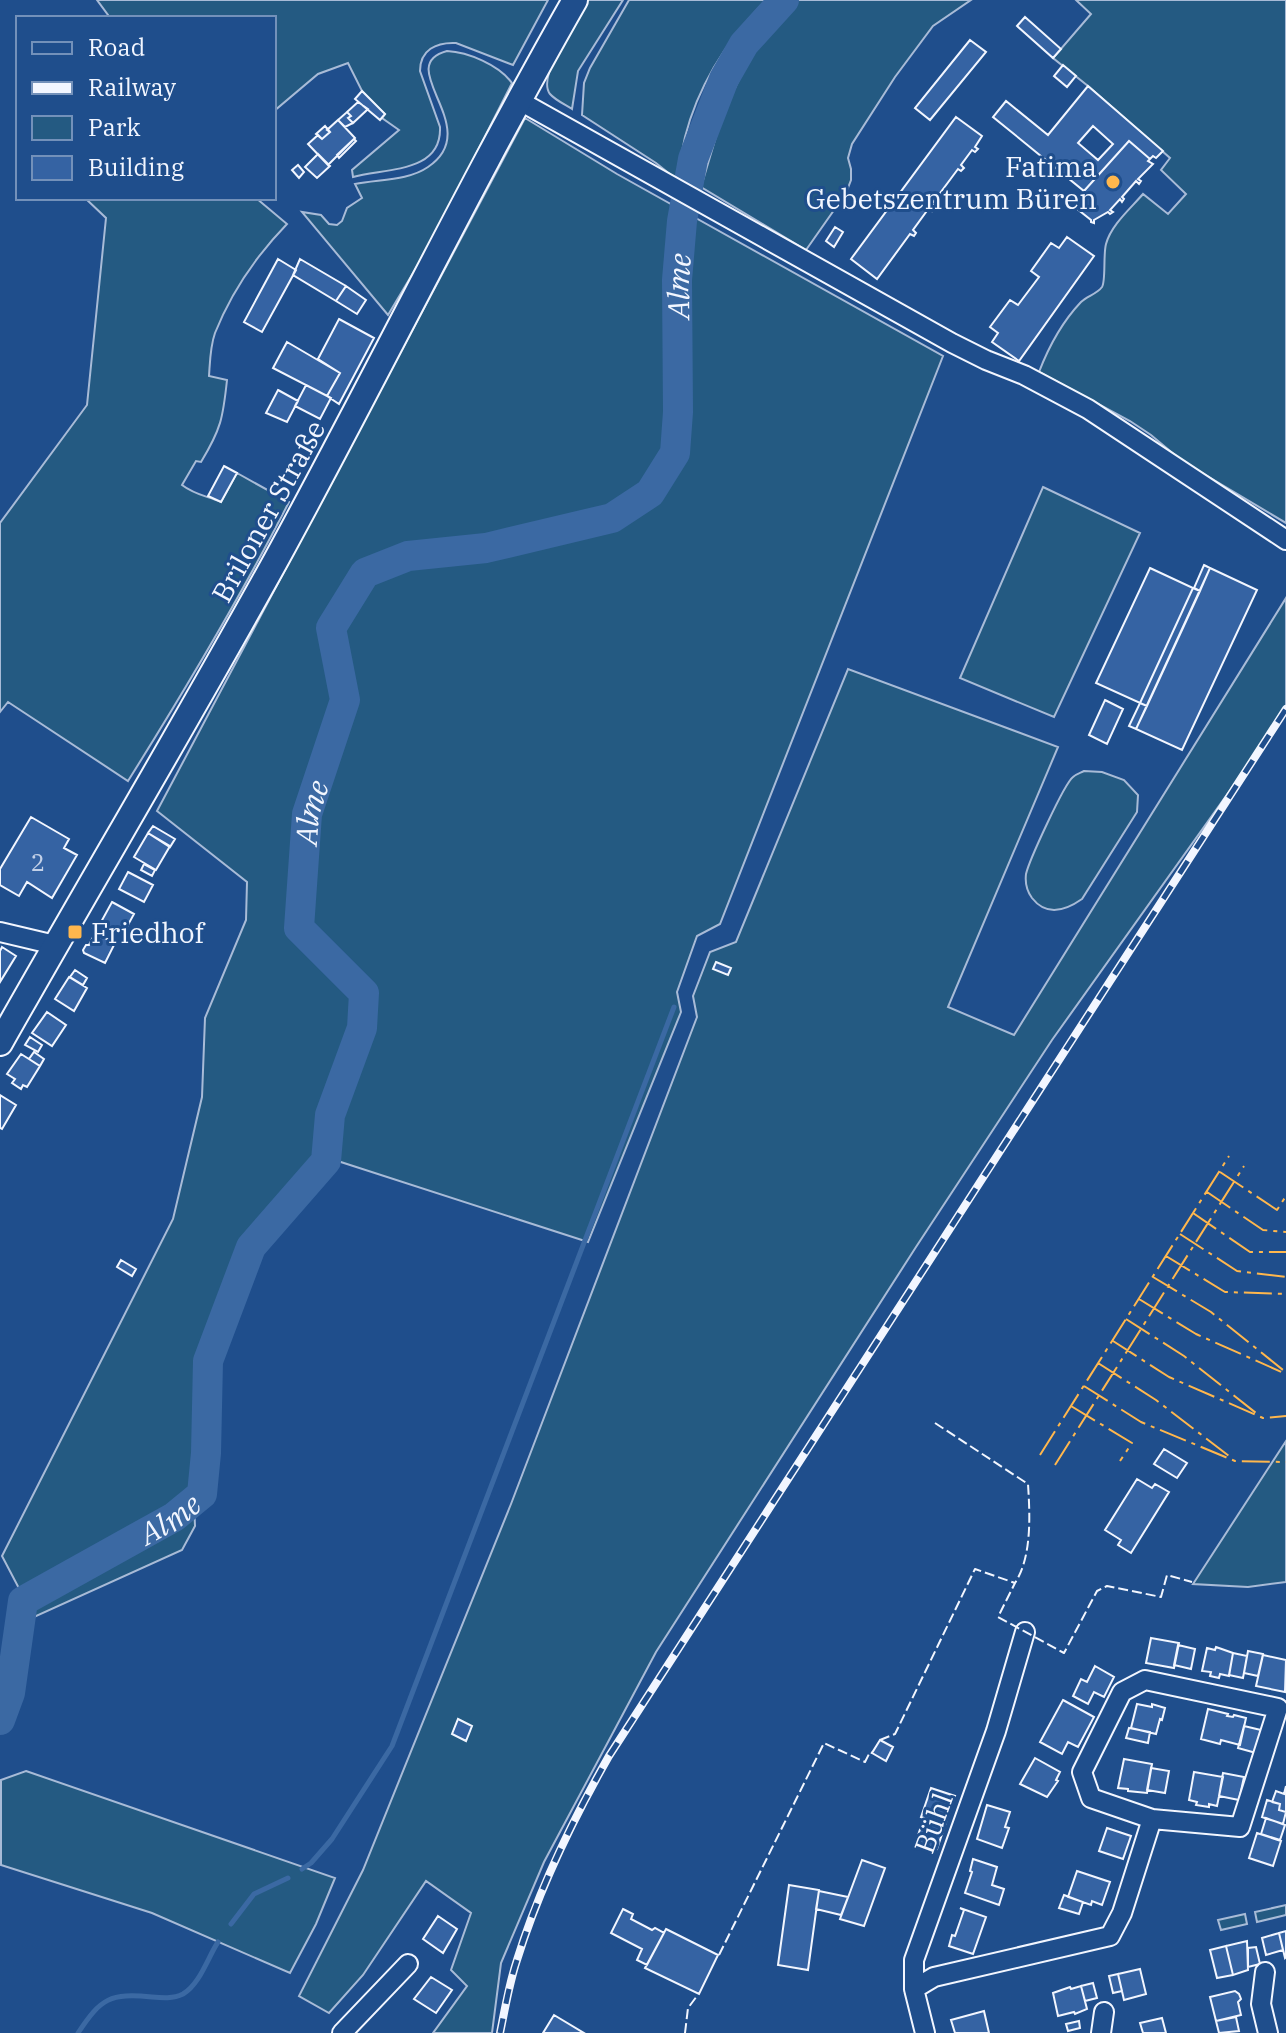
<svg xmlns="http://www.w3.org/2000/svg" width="1286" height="2033" viewBox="0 0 1286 2033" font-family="'IBM Plex Serif',serif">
<rect width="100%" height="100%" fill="#1f4e8c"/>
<path fill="#245a82" stroke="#a8bbd7" stroke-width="2" d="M 97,0 L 548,0 L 513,65 L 456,43 C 436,42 420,50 420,71 L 440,127 C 442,174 383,168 353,177 L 352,170 L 399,130 L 382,118 L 385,114 L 362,91 L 348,63 L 318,74 L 274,111 L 274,18 L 107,18 L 108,15 Z
M 587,0 L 623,0 L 578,71 L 572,109 C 566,105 555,100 550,94 C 536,77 577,17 587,0 Z
M 629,0 L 766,0 C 729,38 698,85 685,137 C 682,151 680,165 676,179 L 656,163 L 582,115 L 584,83 L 590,68 Z
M 795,0 L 971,0 L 933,26 L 895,77 L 852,144 L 848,158 L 851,169 L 851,180 L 846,193 L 806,250 L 701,187 L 723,113 L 751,54 L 771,24 Z
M 1076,0 L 1286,0 L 1286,523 L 1182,461 L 1151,435 L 1130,421 L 1039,372 C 1049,346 1062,322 1081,302 C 1087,296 1097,294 1102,287 C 1106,281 1103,255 1106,244 C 1111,225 1131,208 1143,194 L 1168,214 L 1186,194 L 1161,170 L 1170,158 L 1088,86 L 1053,58 L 1091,14 Z
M 447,51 C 468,52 499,65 512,83 L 431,243 L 388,315 L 302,212 L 321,215 L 329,224 L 337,225 L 342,221 L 347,208 L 362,198 L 355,184 C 378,179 408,181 428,167 C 486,128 391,66 447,51 Z
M 525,118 L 617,174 L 943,356 L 720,924 L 697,936 L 677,992 L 681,1012 L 588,1242 L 316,1154 L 245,1240 L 200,1359 L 193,1480 L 195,1526 L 182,1550 L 34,1617 L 2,1556 L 173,1219 L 202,1097 L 205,1018 L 246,920 L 247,882 L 157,811 Z
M 85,198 L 256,198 L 287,224 C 257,255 231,293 215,333 C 210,347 210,362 209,376 L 227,380 C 223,418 221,429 201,462 L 196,461 L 182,485 C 195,495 207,496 221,502 L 237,473 L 289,502 C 240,598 185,690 128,781 L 8,702 L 0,712 L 0,523 L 87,405 L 106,218 Z
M 1043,487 L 1140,533 L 1054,717 L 960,678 Z
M 1286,598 L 1286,712 L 1052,1040 L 916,1247 L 656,1652 L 544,1862 L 501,1963 L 492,2033 L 433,2033 L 467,1986 L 451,1970 L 471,1913 L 426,1881 L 363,1975 L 329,2013 L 299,1996 L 363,1870 L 511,1504 L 697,1017 L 693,996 L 710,952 L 736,942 L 848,669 L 1058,747 L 948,1007 L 1014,1035 Z
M 1084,771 L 1102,772 L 1124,780 L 1138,795 L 1137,812 L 1082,899 C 1065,911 1046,916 1032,898 C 1027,891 1025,882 1026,874 C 1029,861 1064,784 1073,777 C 1076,774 1080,773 1084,771 Z
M 1286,1441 L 1286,1582 L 1248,1587 L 1193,1584 Z
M 26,1771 L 335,1878 L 316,1924 L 290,1973 L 152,1913 L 1,1865 L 1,1780 Z
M 1286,1905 L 1286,1915 L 1257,1922 L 1255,1912 Z
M 1245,1914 L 1247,1924 L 1221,1930 L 1218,1920 Z"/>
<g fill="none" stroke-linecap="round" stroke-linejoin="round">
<path stroke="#3b69a3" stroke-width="5" d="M 302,1869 L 311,1863 L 332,1839 L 392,1746 L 674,1007
M 231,1924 L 254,1894 L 288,1878
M 78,2033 C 101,1998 110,1993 152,1997 C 162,1998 173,1999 183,1994 C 200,1984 208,1957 218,1942"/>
<path stroke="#3b69a3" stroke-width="30" id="s1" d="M 0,1720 L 10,1693 L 23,1601 L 174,1517 L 202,1494 L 206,1453 L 208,1361 L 251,1247 L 326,1161 L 330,1115 L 362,1028 L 364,993 L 299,928 L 307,814 L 345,700 L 331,628 L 365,573 L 408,556 L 486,548 L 612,518 L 650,493 L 675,453 L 678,412 L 677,280 L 682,221 L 693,159 L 724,79 L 744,44 L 784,0"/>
</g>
<path fill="#3563a3" stroke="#f2f6ff" stroke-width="2" fill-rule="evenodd" d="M 1025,17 L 1061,49 L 1053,58 L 1017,26 Z
M 970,40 L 986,52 L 930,120 L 915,108 Z
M 1063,65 L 1076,76 L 1067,87 L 1054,76 Z
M 1088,86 L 1163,151 L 1156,158 L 1153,156 L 1150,159 L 1129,141 L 1084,191 L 993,117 L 1006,101 L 1048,135 ZM 1093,126 L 1113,144 L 1098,160 L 1078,143 Z
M 362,91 L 385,114 L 380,120 L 355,99 Z
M 358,102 L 368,109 L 353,123 L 348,118 L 351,116 L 347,112 Z
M 347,112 L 351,116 L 348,118 L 353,123 L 345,127 L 338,120 Z
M 956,117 L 982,136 L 975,147 L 978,149 L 975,152 L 972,150 L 961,165 L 964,168 L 961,171 L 958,169 L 932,204 L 935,207 L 932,211 L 929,208 L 913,230 L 916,233 L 914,236 L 910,234 L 877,279 L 851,259 Z
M 338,120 L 355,138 L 328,165 L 308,144 L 318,135 L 322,139 L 330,132 L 327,130 Z
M 325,126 L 330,132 L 322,139 L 316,134 Z
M 354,139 L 356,141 L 339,158 L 337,155 Z
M 1129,141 L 1150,159 L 1148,161 L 1153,164 L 1138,179 L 1141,181 L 1139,184 L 1136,181 L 1122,197 L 1124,199 L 1122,202 L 1120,199 L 1110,210 L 1113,212 L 1110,214 L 1108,212 L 1094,220 L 1094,223 L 1091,222 L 1091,220 L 1076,208 L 1079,207 L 1084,191 Z
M 318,154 L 330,166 L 317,178 L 305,167 Z
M 298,165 L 304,172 L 299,178 L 292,170 Z
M 835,227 L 843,232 L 834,247 L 826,241 Z
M 1067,237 L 1094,256 L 1019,361 L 992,342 L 998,333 L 990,327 L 1010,300 L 1018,305 L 1039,277 L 1031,271 L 1051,243 L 1059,248 Z
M 278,259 L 296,270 L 262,332 L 244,322 Z
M 300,259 L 346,286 L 336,301 L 293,275 Z
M 346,286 L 366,300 L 357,314 L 336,301 Z
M 339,319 L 374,338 L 339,404 L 327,396 L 340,373 L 318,359 Z
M 287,342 L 340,373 L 327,396 L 273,368 Z
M 306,385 L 331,398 L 320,419 L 295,406 Z
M 278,390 L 298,401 L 287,422 L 266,413 Z
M 224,466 L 237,473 L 221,502 L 208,496 Z
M 1204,565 L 1210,568 L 1200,591 L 1194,588 Z
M 1150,568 L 1193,588 L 1140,703 L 1096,683 Z
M 1210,568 L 1257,590 L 1182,750 L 1136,729 Z
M 1193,588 L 1200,591 L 1147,706 L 1140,703 Z
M 1105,700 L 1123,709 L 1107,744 L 1089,735 Z
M 1140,703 L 1147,706 L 1136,729 L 1129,726 Z
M 31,817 L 69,839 L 64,848 L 77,855 L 52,898 L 27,882 L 19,896 L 0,885 L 0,869 Z
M 153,826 L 175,839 L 170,847 L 148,833 Z
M 148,833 L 170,846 L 156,870 L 134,857 Z
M 144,864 L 155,870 L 152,876 L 141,870 Z
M 128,872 L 153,885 L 144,902 L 119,889 Z
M 112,902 L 134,914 L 123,934 L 101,922 Z
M 95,933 L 115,943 L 105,963 L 84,953 L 83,950 L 86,945 L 89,945 Z
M 2,947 L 16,956 L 0,982 L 0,951 Z
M 716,962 L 731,968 L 728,975 L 713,969 Z
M 75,970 L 87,978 L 83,985 L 70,977 Z
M 69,977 L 87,988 L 74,1011 L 55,999 Z
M 47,1012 L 66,1025 L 52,1046 L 32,1033 Z
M 30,1037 L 42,1045 L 38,1052 L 25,1045 Z
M 34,1052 L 44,1059 L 40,1066 L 29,1059 Z
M 21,1054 L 40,1066 L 27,1087 L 23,1085 L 21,1089 L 12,1083 L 15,1079 L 7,1074 Z
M 0,1095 L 16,1105 L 2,1129 L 0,1128 Z
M 121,1260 L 136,1269 L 132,1276 L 117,1267 Z
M 1164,1449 L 1187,1463 L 1177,1478 L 1154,1464 Z
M 1137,1479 L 1152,1488 L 1155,1484 L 1169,1492 L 1131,1553 L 1118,1545 L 1121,1540 L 1105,1530 Z
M 1151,1638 L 1179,1643 L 1174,1668 L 1146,1663 Z
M 1178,1645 L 1195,1649 L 1191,1669 L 1174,1665 Z
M 1216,1647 L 1233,1653 L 1229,1676 L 1220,1674 L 1219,1678 L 1210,1676 L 1211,1672 L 1202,1671 L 1207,1648 L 1215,1650 Z
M 1248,1651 L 1263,1654 L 1258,1676 L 1244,1673 Z
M 1233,1653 L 1247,1656 L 1243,1678 L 1229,1675 Z
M 1263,1655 L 1286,1660 L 1285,1692 L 1256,1686 Z
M 1095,1666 L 1114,1677 L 1104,1697 L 1094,1692 L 1088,1704 L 1073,1696 L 1081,1679 L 1087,1682 Z
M 1063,1700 L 1094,1717 L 1078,1747 L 1068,1742 L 1062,1754 L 1040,1742 Z
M 1137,1704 L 1152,1707 L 1152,1704 L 1165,1708 L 1162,1720 L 1160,1719 L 1156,1734 L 1131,1728 Z
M 1208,1709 L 1228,1714 L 1227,1716 L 1233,1717 L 1234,1715 L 1246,1718 L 1240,1745 L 1221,1740 L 1220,1744 L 1201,1739 Z
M 458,1719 L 472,1726 L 466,1741 L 452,1734 Z
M 1244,1726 L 1261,1730 L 1256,1753 L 1238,1748 Z
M 1129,1728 L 1150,1732 L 1148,1743 L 1126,1738 Z
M 880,1740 L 893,1747 L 886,1761 L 872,1753 Z
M 1035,1758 L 1060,1772 L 1056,1780 L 1058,1781 L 1047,1797 L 1020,1784 Z
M 1124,1759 L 1152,1764 L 1147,1793 L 1128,1791 L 1128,1789 L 1118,1788 Z
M 1151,1768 L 1169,1771 L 1165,1793 L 1147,1790 Z
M 1194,1772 L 1223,1777 L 1217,1806 L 1209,1804 L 1209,1807 L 1196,1805 L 1197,1802 L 1189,1800 Z
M 1223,1773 L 1244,1777 L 1239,1800 L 1219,1796 Z
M 1286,1786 L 1286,1812 L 1279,1810 L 1280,1804 L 1272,1802 L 1276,1791 L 1284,1794 Z
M 931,1788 L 955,1796 L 937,1849 L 916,1841 L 924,1818 L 921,1817 Z
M 1267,1800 L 1280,1804 L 1279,1810 L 1286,1812 L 1283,1824 L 1262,1817 Z
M 987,1805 L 1010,1812 L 1005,1827 L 1009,1828 L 1002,1848 L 977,1839 Z
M 1266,1818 L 1285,1825 L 1280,1840 L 1261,1834 Z
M 1107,1828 L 1131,1836 L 1123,1859 L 1099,1851 Z
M 1257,1833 L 1281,1841 L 1273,1866 L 1249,1858 Z
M 973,1859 L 997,1867 L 992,1885 L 1004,1889 L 999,1905 L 965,1893 L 972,1872 L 970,1871 Z
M 862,1860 L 885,1868 L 864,1926 L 840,1919 Z
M 1077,1871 L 1110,1882 L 1102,1905 L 1092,1901 L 1091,1905 L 1068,1897 Z
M 789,1885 L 819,1890 L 808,1970 L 778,1965 Z
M 819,1891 L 848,1897 L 841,1915 L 816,1909 Z
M 1064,1895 L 1083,1902 L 1079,1914 L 1059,1908 Z
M 960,1908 L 986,1917 L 973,1954 L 949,1946 L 952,1935 L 955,1936 L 964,1910 Z
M 623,1909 L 633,1914 L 631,1919 L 652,1930 L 655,1928 L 664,1933 L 647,1965 L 637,1960 L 642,1949 L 611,1933 Z
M 438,1916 L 457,1929 L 443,1953 L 423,1939 Z
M 666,1929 L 718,1955 L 699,1994 L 645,1968 Z
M 1286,1931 L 1286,1957 L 1285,1958 L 1279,1933 Z
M 1279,1933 L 1283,1950 L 1266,1955 L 1262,1938 Z
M 1247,1941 L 1248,1970 L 1233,1975 L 1226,1946 Z
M 1226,1946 L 1233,1975 L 1217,1978 L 1210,1950 Z
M 1256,1947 L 1260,1964 L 1248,1967 L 1248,1948 Z
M 1140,1969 L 1146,1994 L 1124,2000 L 1118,1974 Z
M 1118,1974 L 1122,1991 L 1113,1993 L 1109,1976 Z
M 431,1977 L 452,1990 L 436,2013 L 414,1999 Z
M 1093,1983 L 1097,1998 L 1085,2001 L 1081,1986 Z
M 1081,1986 L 1087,2009 L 1075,2014 L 1074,2012 L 1058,2016 L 1053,1993 L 1070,1987 L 1071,1989 Z
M 1235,1991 L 1239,1994 L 1241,1999 L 1238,2002 L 1241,2015 L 1216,2021 L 1210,1997 Z
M 984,2011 L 989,2033 L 955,2033 L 951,2020 Z
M 554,2015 L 584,2033 L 543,2033 Z
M 1236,2017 L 1239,2031 L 1219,2033 L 1216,2021 Z
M 1162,2018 L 1166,2033 L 1143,2033 L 1140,2023 Z
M 1079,2021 L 1080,2028 L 1068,2031 L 1066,2024 Z"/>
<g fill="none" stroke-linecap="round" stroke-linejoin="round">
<g stroke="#f2f6ff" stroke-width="22">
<path id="minor" d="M 518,100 L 952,343 L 986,360 L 1024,375 L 1088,409 L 1286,540
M 0,932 L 55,945
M 1265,1972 L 1261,2004 L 1268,2033
M 914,1989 L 934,1977 L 1110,1936 L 1122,1913 L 1152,1819 L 1240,1827 L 1278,1708 L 1145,1680 L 1122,1692 L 1082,1772 L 1091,1798 L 1152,1819
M 342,2033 L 408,1964
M 925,2033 L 914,1989 L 914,1960 L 996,1731 L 1025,1632
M 1101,2033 L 1104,2012"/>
</g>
<g stroke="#f2f6ff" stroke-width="28">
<path id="major" d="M 0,1043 C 91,882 186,723 276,560 C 378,374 470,184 575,0"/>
</g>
<use href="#minor" stroke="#1f4e8c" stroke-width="18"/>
<use href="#major" stroke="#1f4e8c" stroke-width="24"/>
<g stroke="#f2f6ff" stroke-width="8">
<path id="rail" d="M 500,2033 C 505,2009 509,1984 517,1960 C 539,1889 572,1821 609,1756 L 1286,709"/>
</g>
<use href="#rail" stroke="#1f4e8c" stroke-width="5" stroke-dasharray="15" stroke-linecap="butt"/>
<path stroke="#f2f6ff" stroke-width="2" stroke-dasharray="10 4" stroke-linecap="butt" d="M 935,1423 L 1028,1484 C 1030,1515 1032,1557 1015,1583
M 880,1740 L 895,1734 L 975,1569 L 1015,1583 L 998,1617 L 1064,1653 L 1097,1591 L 1107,1586 L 1161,1597 L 1167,1575 L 1192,1582
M 719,1955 L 824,1743 L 865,1762 L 870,1752 L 872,1753
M 685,2033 L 688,2008 L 697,1996"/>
<path stroke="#ffb74d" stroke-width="2" stroke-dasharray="28 6 4 6" stroke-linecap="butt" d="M 1220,1172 L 1277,1210 L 1286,1196
M 1207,1192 L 1263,1230 L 1286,1232
M 1193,1213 L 1250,1252 L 1286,1252
M 1180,1234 L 1237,1271 L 1286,1277
M 1166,1256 L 1225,1292 L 1286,1294
M 1153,1277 L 1211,1312 L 1283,1370
M 1139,1299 L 1196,1334 L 1286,1374
M 1126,1319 L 1184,1356 L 1256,1413
M 1113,1341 L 1169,1377 L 1263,1418 L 1286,1416
M 1098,1363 L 1156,1400 L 1229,1456
M 1084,1386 L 1141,1422 L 1235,1461 L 1286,1462
M 1071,1406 L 1132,1443 L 1120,1461
M 1040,1455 L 1229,1156
M 1055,1465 L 1244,1166"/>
</g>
<g fill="#ffb74d" stroke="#1f4e8c" stroke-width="3">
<circle cx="1113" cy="182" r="8"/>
<rect x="67" y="924" width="16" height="16" rx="4"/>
</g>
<g text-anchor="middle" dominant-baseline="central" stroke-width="6" stroke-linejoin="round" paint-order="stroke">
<g font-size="24" fill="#c3d1e8">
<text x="38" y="862">2</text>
</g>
<g font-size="28" fill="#f2f6ff" stroke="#1f4e8c" text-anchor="end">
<text x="1097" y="166">Fatima<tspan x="1097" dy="32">Gebetszentrum Büren</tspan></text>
<text x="91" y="932" text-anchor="start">Friedhof</text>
</g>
<g font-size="28" fill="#f2f6ff" stroke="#1f4e8c">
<text transform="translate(268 511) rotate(-61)">Briloner Straße</text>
<text transform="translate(933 1823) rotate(-70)">Bühl</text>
</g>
<g font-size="30" font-style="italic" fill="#f2f6ff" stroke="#1f4e8c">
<text stroke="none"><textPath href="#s1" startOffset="1852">Alme</textPath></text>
<text stroke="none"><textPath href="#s1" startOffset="1082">Alme</textPath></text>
<text stroke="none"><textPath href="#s1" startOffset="290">Alme</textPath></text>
</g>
</g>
<rect x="16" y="16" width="260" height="184" fill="#1f4e8c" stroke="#7391ba" stroke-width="2"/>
<rect x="32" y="42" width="40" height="12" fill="#1f4e8c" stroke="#7391ba" stroke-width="2"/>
<text x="88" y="56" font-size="24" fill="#f2f6ff">Road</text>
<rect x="32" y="82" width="40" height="12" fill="#f2f6ff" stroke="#7391ba" stroke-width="2"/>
<text x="88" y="96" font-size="24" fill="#f2f6ff">Railway</text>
<rect x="32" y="116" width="40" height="24" fill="#245a82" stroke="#7391ba" stroke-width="2"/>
<text x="88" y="136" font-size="24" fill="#f2f6ff">Park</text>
<rect x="32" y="156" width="40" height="24" fill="#3563a3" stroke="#7391ba" stroke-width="2"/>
<text x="88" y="176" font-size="24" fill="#f2f6ff">Building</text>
</svg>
